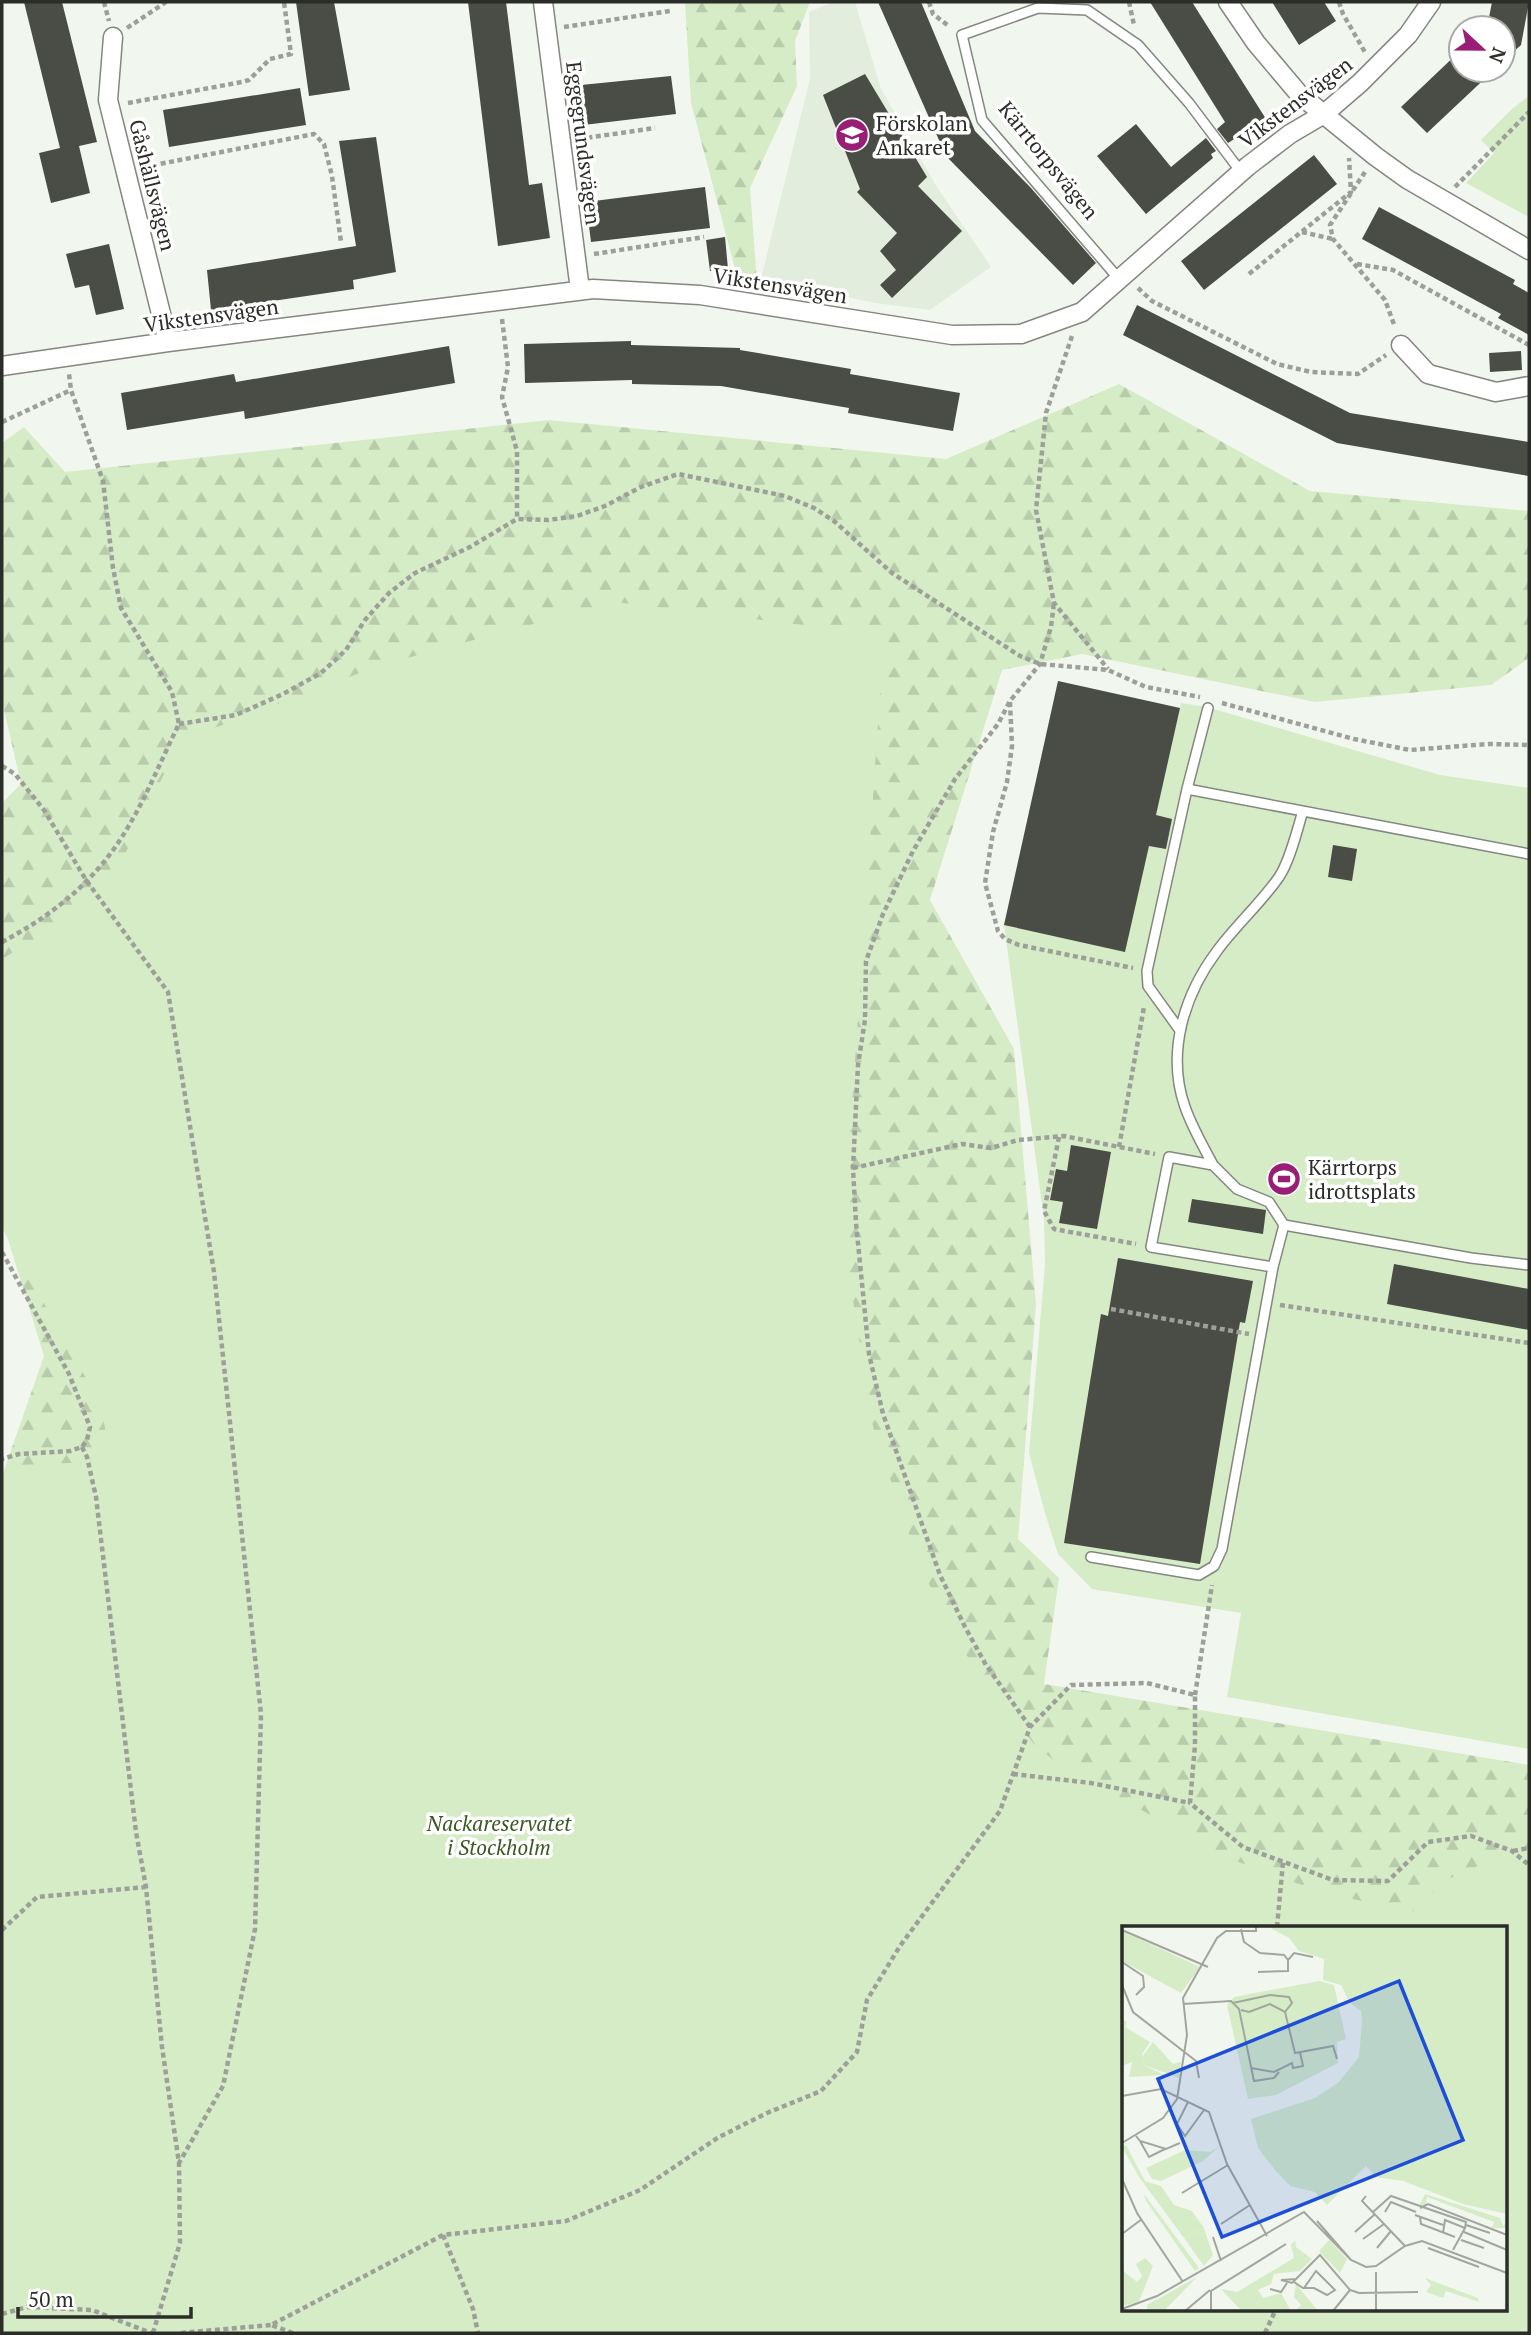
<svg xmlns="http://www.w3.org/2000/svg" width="1531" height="2335" viewBox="0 0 1531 2335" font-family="'PT Serif',serif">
<defs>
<pattern id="forest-firs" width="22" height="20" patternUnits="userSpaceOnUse" patternTransform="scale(1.75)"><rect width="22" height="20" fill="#d6ecc7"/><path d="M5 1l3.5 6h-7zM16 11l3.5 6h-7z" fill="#b8cbab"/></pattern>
</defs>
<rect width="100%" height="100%" fill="#f1f7ee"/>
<path fill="#e3eddd" d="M 833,2 L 855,2 L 881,89 L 935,184 L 991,267 L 930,310 L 875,303 L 761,279 L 810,78 L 809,12 Z"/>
<path fill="url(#forest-firs)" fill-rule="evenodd" d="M 685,2 L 810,2 L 795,41 L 797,86 L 750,188 L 757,282 L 738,280 L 691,103 Z
M 1119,384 L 1310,491 L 1529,511 L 1529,658 L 1491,685 L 1315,702 L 1082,654 L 1002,670 L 930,900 L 1014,1049 L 1036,1305 L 1018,1539 L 1059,1578 L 1044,1684 L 1529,1765 L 1529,2333 L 2,2333 L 2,1476 L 44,1356 L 2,1220 L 2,803 L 21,784 L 2,701 L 2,443 L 24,427 L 65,472 L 549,420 L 946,459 ZM 1123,1927 L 1505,1927 L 1505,2309 L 1123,2309 Z"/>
<path fill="#d6ecc7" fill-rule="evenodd" d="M 1529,96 L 1529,217 L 1466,183 L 1494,153 L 1481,140 L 1513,108 Z
M 615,602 L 884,635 L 843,1238 L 874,1432 L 922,1571 L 970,1661 L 1037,1748 L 1071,1772 L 1236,1861 L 1321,1892 L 1412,1912 L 1448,1879 L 1512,1851 L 1529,1852 L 1529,2333 L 2,2333 L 2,1474 L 23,1465 L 91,1462 L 107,1440 L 101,1405 L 2,1228 L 2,959 L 59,925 L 126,852 L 166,770 L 193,736 L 381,665 ZM 1123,1927 L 1505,1927 L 1505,2309 L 1123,2309 Z
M 1058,681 L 1180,708 L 1181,703 L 1207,707 L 1440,775 L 1529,788 L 1529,1749 L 1227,1697 L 1241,1613 L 1092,1589 L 1058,1554 L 1045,1513 L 1029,1453 L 1045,1264 L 1044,1219 L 1004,925 Z
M 948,740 L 966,753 L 933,800 L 915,788 Z"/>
<path fill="#494d46" d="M 24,2 L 62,2 L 97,142 L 79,146 L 90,193 L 51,203 L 39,153 L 60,148 Z
M 296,2 L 334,2 L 350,90 L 309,96 Z
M 468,2 L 506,2 L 529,185 L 542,183 L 550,238 L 498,246 Z
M 878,2 L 921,2 L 975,131 L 1031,188 L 1096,263 L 1073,285 L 946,156 Z
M 1150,2 L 1192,2 L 1266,119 L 1228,143 L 1217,129 L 1225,122 Z
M 1272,2 L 1324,2 L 1336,21 L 1299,45 Z
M 1492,2 L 1529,2 L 1521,45 L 1503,61 L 1503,28 L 1487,28 Z
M 1461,50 L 1461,70 L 1494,70 L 1427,133 L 1401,107 Z
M 865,74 L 927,177 L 918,186 L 962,231 L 892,298 L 880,285 L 896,270 L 880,251 L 897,233 L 857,192 L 860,189 L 823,95 Z
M 671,76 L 676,114 L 575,126 L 571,86 Z
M 300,88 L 306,125 L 169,147 L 163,110 Z
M 1136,124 L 1171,167 L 1206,138 L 1216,151 L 1211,154 L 1213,158 L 1146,214 L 1097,156 Z
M 376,137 L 396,272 L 353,280 L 354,289 L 211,310 L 207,270 L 356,246 L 339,141 Z
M 1314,155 L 1337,184 L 1204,290 L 1181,261 Z
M 705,187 L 710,228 L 591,242 L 586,202 Z
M 1379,207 L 1515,280 L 1513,284 L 1529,293 L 1529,335 L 1498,318 L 1501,314 L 1362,239 Z
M 725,237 L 728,269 L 710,271 L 706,240 Z
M 109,244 L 124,309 L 96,315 L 89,285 L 75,288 L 66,254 Z
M 1137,305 L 1350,413 L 1529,442 L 1529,476 L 1337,443 L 1123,335 Z
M 631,341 L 631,345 L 740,348 L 740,350 L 851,369 L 850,374 L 960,393 L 953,431 L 848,413 L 849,408 L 721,386 L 632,384 L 632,380 L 525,383 L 524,344 Z
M 449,346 L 455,383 L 245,419 L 244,411 L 127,430 L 121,393 L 234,374 L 236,382 Z
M 1521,351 L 1522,370 L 1490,372 L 1489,353 Z
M 1058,681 L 1180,708 L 1156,815 L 1172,819 L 1166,849 L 1149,846 L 1125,952 L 1004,925 Z
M 1333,845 L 1357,849 L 1352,881 L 1328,877 Z
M 1071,1145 L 1111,1152 L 1097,1229 L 1059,1223 L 1063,1202 L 1050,1200 L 1056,1169 L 1067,1171 Z
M 1192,1199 L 1266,1210 L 1263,1234 L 1188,1222 Z
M 1118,1258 L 1253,1281 L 1245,1323 L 1240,1322 L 1200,1564 L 1064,1543 L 1101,1314 L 1108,1316 Z
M 1394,1264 L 1529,1289 L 1529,1330 L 1387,1304 Z"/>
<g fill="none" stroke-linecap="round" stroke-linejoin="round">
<g stroke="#82877f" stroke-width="12">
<path id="lane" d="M 1119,279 L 982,120 L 962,35 L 1038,8 L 1087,10 L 1138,45 L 1189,103 L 1241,172
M 1187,789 L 1208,708
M 1179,1029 L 1148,986 L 1147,971 L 1187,789 L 1529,854
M 1213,1165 L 1237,1189 L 1269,1202 L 1284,1225
M 1273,1267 L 1151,1247 L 1169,1157 L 1213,1165 C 1203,1146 1192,1127 1185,1107 C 1166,1053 1184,995 1217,951 C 1236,925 1261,903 1279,877 C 1290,861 1297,830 1303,811
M 1091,1557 L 1199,1575 L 1214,1566 L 1222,1549 L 1273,1267 L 1284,1225 L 1471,1258 L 1529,1265"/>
</g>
<g stroke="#82877f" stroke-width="21">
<path id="street" d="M 543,2 L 580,290
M 1228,2 L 1256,43 L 1299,94 L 1375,156 L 1407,179 L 1529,250
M 113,37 L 108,100 L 168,342
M 1401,345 L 1428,374 L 1496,392 L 1529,386
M 2,366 L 168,342 L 593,289 L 700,295 L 952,335 L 1021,334 L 1082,312 L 1248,166 L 1290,134 L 1324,114 L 1360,83 L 1408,35 L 1431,2"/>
</g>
<path stroke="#9ca099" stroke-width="4.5" stroke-dasharray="5 3.5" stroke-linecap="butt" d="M 104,2 L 109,21
M 929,2 L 933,14 L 950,27
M 1129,2 L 1134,25
M 1339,2 L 1343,14 L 1366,54
M 564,27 L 670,11
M 127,28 L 166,2
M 128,103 L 242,82 L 249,80 L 270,59 L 291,54 L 284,2
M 579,139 L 655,128
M 144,167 L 314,134 L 324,144 L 332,176 L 341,242
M 1365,172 L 1330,225 L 1333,239 L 1385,300 L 1395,327
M 1455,187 L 1529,112
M 1302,232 L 1333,239
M 594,254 L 704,237
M 1357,264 L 1393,270 L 1529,345
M 1249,274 L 1351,192 L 1349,158
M 1138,288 L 1152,301 L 1277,364 L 1311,372 L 1358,374 L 1386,355
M 502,319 L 508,367 L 502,397 L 517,451 L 517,519
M 1072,336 L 1046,413 L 1036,510 L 1054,603 L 1108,669
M 2,422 L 71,390
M 1010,702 L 1012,746 L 1007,782 L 993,832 L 985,883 L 998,931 L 1005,939 L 1019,945 L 1133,968
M 1222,703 L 1354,739 L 1410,750 L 1488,744 L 1529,745
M 179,724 L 236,715 L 283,694 L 321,673 L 346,650 L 365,620 L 389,593 L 415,573 L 470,547 L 517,519 L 548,520 L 577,516 L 605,506 L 641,487 L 678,474 L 785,496 L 814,508 L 834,521 L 892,573 L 1020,656 L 1040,664 L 1108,670 L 1146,687 L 1200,697
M 2,766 L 15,774 L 44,810 L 86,880 L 168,992 L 214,1272 L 261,1714 L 255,1929 L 223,2086 L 179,2163
M 2,942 C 42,921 79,894 107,858 C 138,819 157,768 179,724 L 172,692 L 121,608 L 113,568 L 103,481 L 71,390 L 69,374
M 1059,1137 L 1044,1211 L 1054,1229 L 1136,1244
M 1119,1147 L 1144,1007
M 853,1168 L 962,1144 L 991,1148 L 1018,1140 L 1064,1136 L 1155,1154
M 2,1252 L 69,1374 L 90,1427 L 87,1440 L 82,1447 L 70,1451 L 19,1454 L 2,1459
M 1280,1305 L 1529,1343
M 1111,1309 L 1249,1334
M 82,1447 L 87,1457 L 96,1497 L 136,1832 L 146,1887 L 162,2047 L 179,2163 L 180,2243 L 153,2333
M 1195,1695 L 1212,1585
M 1030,1727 L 986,1665 L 965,1627 L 940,1575 L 883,1414 L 869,1354 L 856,1223 L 853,1168 L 858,1065 L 865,1020 L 866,961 L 883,914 L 913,851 L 955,779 L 998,724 L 1010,701 L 1040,664 L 1051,627 L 1054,603
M 1013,1774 L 1091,1783 L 1190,1803
M 1513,1851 L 1529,1848
M 1277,1927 L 1283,1862
M 2,1930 L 37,1897 L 146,1887
M 443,2235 L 473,2309 L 478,2333
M 2,2314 L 27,2307 L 92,2310 L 151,2333
M 181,2333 L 271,2325
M 293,2333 L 271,2325 L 443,2235 L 566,2221 L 640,2190 L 719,2137 L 767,2113 L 821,2091 L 857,2052 L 867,2000 L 900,1946 L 1000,1811 L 1030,1727 L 1071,1685 L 1147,1683 L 1195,1695 L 1195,1745 L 1190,1803 L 1243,1847 L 1333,1880 L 1388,1881 L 1428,1842 L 1471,1836 L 1512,1851 L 1529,1865
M 1265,2333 L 1276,2309"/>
<use href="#lane" stroke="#fff" stroke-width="9"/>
<use href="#street" stroke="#fff" stroke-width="18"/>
</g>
<defs>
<g id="school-disc" transform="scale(1.75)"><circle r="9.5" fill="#991e76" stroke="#fff"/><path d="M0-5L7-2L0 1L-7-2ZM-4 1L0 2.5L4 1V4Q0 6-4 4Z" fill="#fff"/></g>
<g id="stadium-disc" transform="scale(1.75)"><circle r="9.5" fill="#991e76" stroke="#fff"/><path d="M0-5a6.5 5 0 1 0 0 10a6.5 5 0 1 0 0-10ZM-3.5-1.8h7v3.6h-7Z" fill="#fff"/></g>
</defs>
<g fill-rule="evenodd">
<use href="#school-disc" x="852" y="135"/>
<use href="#stadium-disc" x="1284" y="1179"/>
</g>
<g text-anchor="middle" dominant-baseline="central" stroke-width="7" stroke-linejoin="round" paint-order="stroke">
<g font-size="21" fill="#2b2d29" stroke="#fff">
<text transform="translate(1295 102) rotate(-37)">Vikstensvägen</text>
<text transform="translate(584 143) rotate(83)">Eggegrundsvägen</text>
<text transform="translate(1049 160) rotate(51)">Kärrtorpsvägen</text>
<text transform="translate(153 185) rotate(76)">Gåshällsvägen</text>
<text transform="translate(780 285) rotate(9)">Vikstensvägen</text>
<text transform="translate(211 315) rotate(-8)">Vikstensvägen</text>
</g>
<g font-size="21" fill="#2b2d29" stroke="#fff" text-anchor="start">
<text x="876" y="123">Förskolan<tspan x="876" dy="24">Ankaret</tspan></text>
<text x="1308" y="1167">Kärrtorps<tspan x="1308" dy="24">idrottsplats</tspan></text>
</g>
<g font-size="21" font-style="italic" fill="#3b5822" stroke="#fff">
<text x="499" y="1823">Nackareservatet<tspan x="499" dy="24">i Stockholm</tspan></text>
</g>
</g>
<g transform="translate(1122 1926)">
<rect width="385" height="385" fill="#f1f7ee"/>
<path d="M 0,5 L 78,41 L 59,67 L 0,35 ZM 4,219 L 23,255 L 39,260 L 52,279 L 70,285 L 82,302 L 62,312 L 17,251 L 0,221 ZM 303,268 L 378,292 L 381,300 L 385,295 L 385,302 L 370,302 L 372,296 L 305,271 L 304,278 L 297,280 ZM 75,351 L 42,385 L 26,385 L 25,379 ZM 114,373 L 132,375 L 145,385 L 120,385 L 111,376 Z" fill="#d6ecc7"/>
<path d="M 0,93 L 5,96 L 3,101 L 28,116 L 20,128 L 22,139 L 42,149 L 7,151 L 10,136 L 0,140 ZM 97,221 L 81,235 L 39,255 L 30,253 L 24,242 L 63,224 L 88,226 ZM 22,268 L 77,342 L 73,345 L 24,275 ZM 82,302 L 91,329 L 82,340 L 62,312 ZM 173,314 L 174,321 L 190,333 L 178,345 L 152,348 L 149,358 L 136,364 L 141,372 L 159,367 L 169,385 L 145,385 L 132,375 L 111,376 L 99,363 L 115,366 L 172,332 L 169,319 ZM 207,314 L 225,333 L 218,347 L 197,325 ZM 23,332 L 31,340 L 17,376 L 0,380 L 0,344 L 15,356 L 20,350 L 14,338 ZM 303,352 L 356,372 L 357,376 L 324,365 L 321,372 L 304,366 L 309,359 ZM 174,356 L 179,364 L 196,385 L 173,385 L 179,379 L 172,371 Z" fill="#d6ecc7"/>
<path d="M 145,0 L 385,0 L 385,288 L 341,278 L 281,255 L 254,251 L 244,240 L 205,279 L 193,266 L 168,260 L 153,244 L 136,222 L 129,193 L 193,172 L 217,156 L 237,131 L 240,95 L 239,85 L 228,77 L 219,59 L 201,54 L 202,33 L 177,25 L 167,12 ZM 197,55 L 212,59 L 224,113 L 215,116 L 216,137 L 154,169 L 126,173 L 105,79 L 112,71 ZM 31,116 L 51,138 L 59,136 L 57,152 L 22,139 L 20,131 Z" fill="#d6ecc7"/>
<path fill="none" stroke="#a2a69f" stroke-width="2" d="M 119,3 L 122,16 L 138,27 L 162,29 L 166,34M 0,4 L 86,41M 0,36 L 21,50 L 22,61 L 14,69M 136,46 L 166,45 L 166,34 L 172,27 L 191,31M 0,59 L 11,86 L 74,135 L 77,152M 111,77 L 148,69 L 167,71 L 170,77 L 163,86 L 148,78 L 127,86 L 119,84M 61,78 L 109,75 L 117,83 L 132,155 L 152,152 L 157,146M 163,86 L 173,127 L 211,120 L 215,133M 129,142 L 152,146 L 170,137 L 171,142 L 181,140 L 178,126M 0,170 L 39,163 L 87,186 L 105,238 L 145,310M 66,176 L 55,198 L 63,210 L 82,184M 14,210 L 18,215 L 44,223 L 58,217M 18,215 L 27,231 L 43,223M 0,217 L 41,192 L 55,173 L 65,109 L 61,72 L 95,12 L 104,5 L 134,5 L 134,0M 0,253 L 15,287 L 61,356M 60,267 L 106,239M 244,270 L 240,275 L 283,320M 298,282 L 306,278 L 385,309M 251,286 L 269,270 L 344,296 L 343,302M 263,286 L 269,276 L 294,286M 293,289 L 321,299M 298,291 L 299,298 L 333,311M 195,295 L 229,334M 99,298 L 128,279M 344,299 L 368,307M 233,306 L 253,288M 342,306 L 385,324M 321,307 L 323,294 L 343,302 L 331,324M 0,308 L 20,293M 91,311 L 99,335M 241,313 L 262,298M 339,314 L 362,322M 255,322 L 269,305M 306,322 L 357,341M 254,346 L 254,385M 174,353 L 170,357 L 159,354 L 174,353 L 198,329 L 228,364 L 237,367 L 296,366M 172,356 L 181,362 L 192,362 L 205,369 L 213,364 L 194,345 L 182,362M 148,363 L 159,366 L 165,357M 0,383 L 35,370 L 182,286 L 229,334 L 244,341 L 254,340 L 283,320 L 300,315 L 385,347M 63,385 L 88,364M 89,385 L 89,365 L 164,318M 211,385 L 228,364"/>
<path fill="#1d4ed8" fill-opacity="0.15" stroke="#1d4ed8" stroke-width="3.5" d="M 277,55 L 341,214 L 100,311 L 36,153 Z"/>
<rect width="385" height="385" fill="none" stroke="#2b2d29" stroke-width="3.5"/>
</g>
<rect width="1531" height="2335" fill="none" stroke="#2b2d29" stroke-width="7"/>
<g transform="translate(1482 49) rotate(112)"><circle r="33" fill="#ffffff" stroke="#aaaba9" stroke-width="2"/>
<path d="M0-5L12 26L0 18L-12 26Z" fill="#991e76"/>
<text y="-10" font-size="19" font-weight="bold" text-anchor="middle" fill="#2b2d29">N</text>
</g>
<path d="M18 2307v10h173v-10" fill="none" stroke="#2b2d29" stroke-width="3.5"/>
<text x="28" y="2307" font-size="21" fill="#2b2d29" stroke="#ffffff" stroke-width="5" paint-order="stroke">50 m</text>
</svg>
